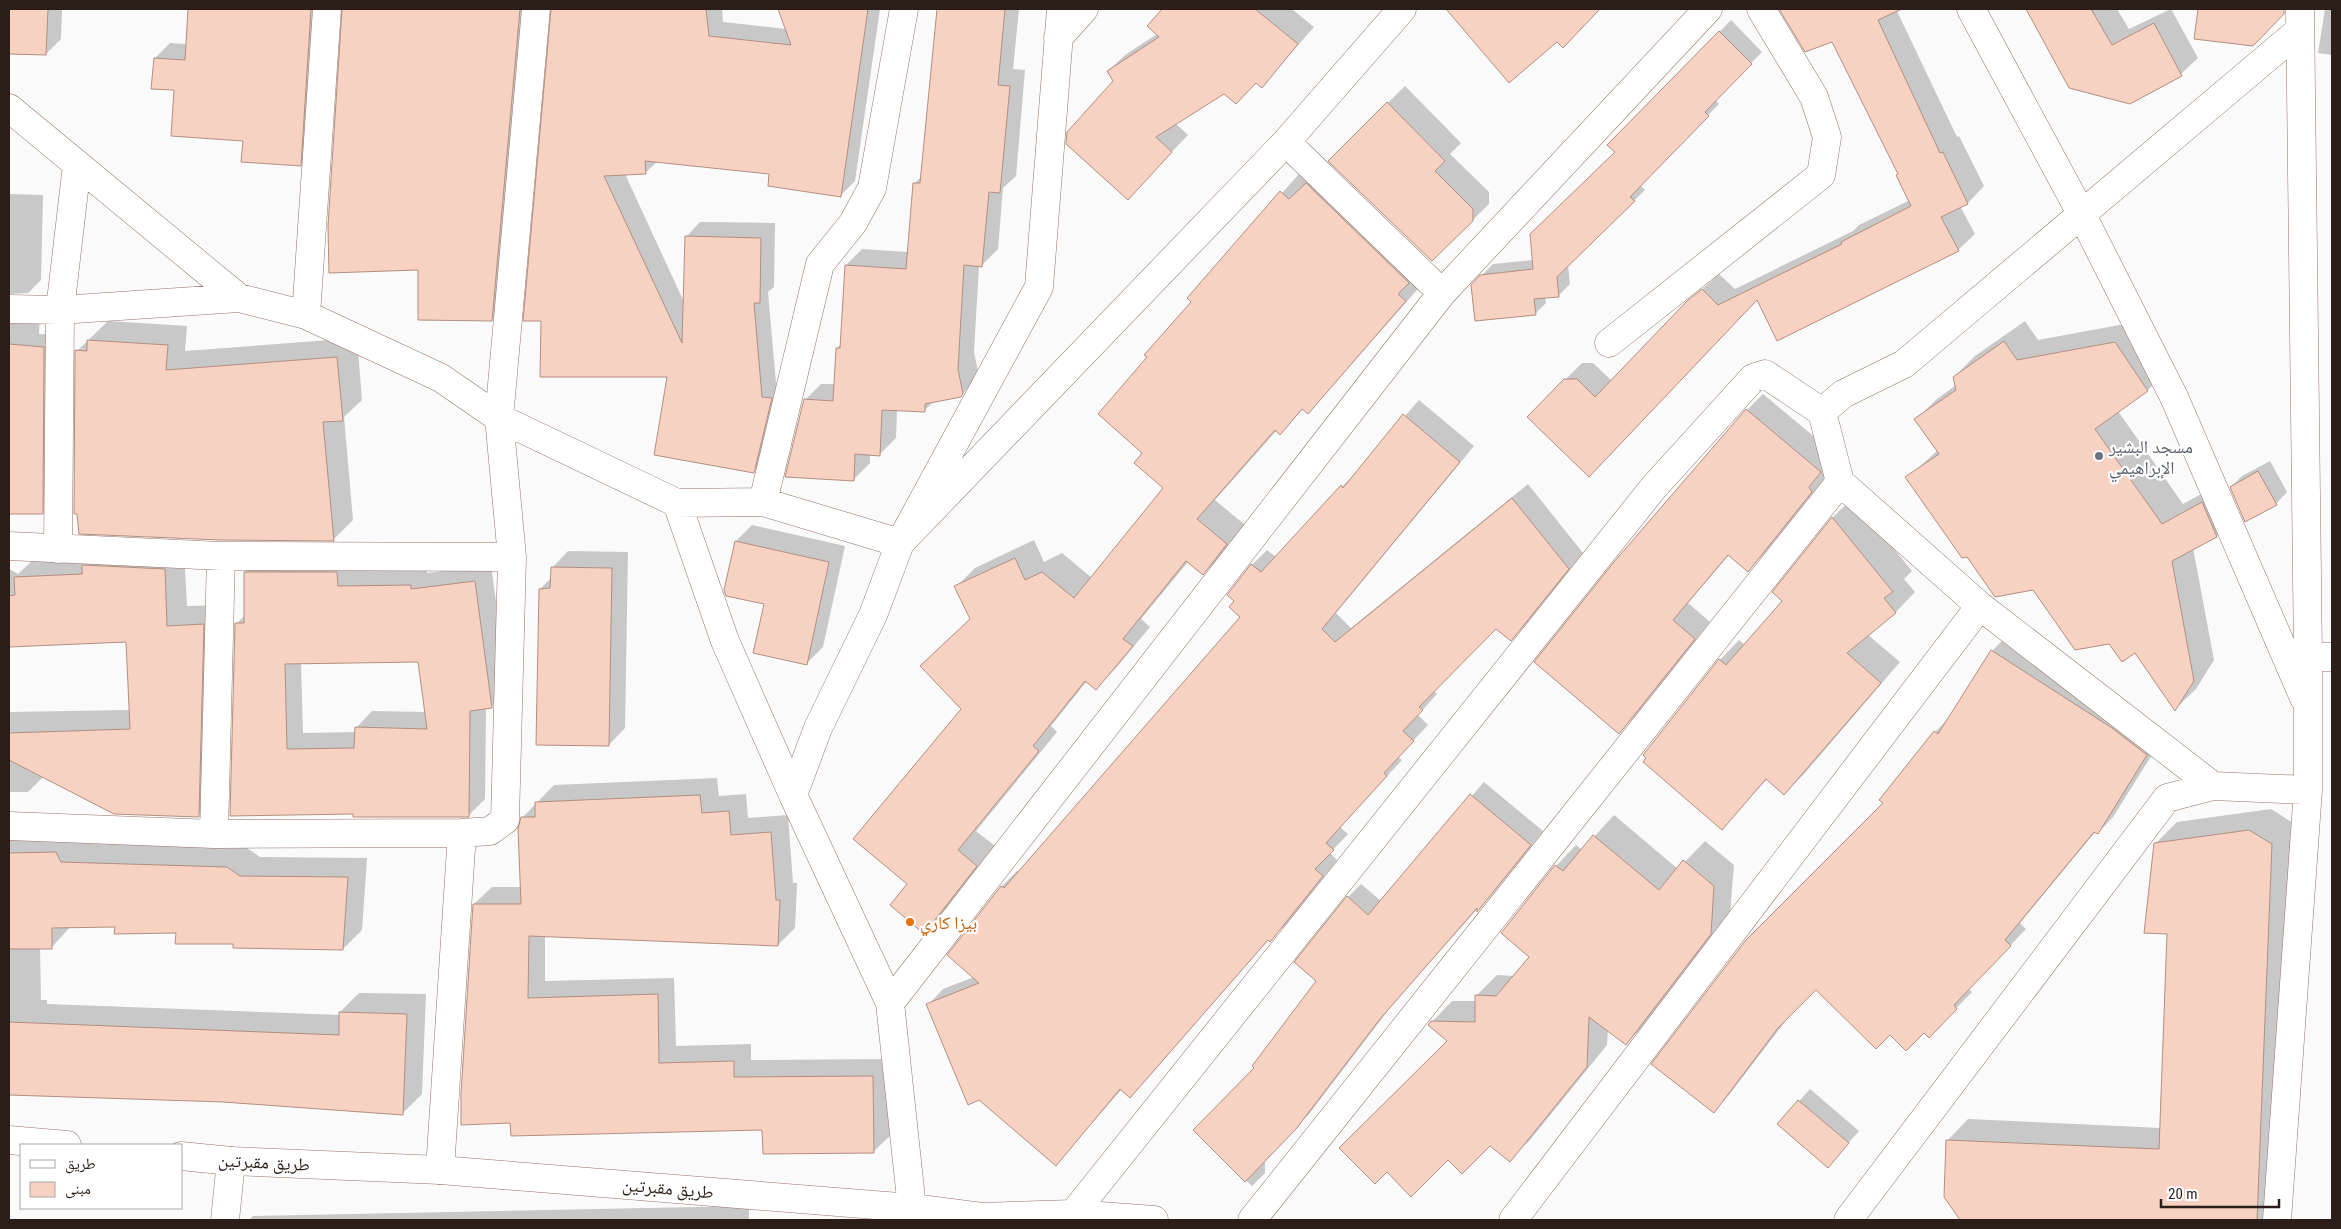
<svg xmlns="http://www.w3.org/2000/svg" width="2341" height="1229" viewBox="0 0 2341 1229" font-family="'Roboto Condensed','Noto Naskh Arabic',sans-serif">
<rect width="100%" height="100%" fill="#fafafa"/>
<path fill="#0003" fill-rule="evenodd" d="M 9,9 L 62,9 L 61,39 L 46,54 L 9,53 Z
M 189,9 L 325,9 L 315,150 L 300,165 L 244,140 L 176,89 L 155,58 L 170,43 L 187,44 Z
M 344,9 L 535,9 L 507,304 L 492,319 L 419,268 Z
M 553,9 L 722,9 L 723,22 L 786,29 L 779,9 L 880,9 L 855,181 L 840,196 L 771,173 L 658,161 L 645,173 L 625,174 L 684,302 L 686,237 L 700,222 L 775,223 L 774,287 L 768,292 L 776,383 L 786,383 L 768,457 L 753,472 L 668,376 L 542,375 Z
M 938,9 L 1019,9 L 1013,69 L 1025,70 L 1016,176 L 1003,188 L 998,249 L 982,265 L 979,265 L 974,352 L 979,376 L 961,396 L 934,401 L 924,411 L 897,409 L 896,438 L 880,454 L 870,454 L 870,463 L 854,479 L 805,400 L 821,384 L 835,384 L 837,348 L 841,344 L 846,265 L 862,249 L 908,252 L 915,183 L 922,176 Z
M 1164,9 L 1292,9 L 1314,27 L 1262,86 L 1257,82 L 1224,92 L 1175,123 L 1188,135 L 1128,198 L 1114,81 L 1108,71 L 1125,55 L 1157,34 L 1149,26 Z
M 1448,9 L 1599,9 L 1580,29 L 1557,40 L 1509,81 Z
M 1781,9 L 1896,9 L 1957,137 L 1959,136 L 1984,186 L 1968,203 L 1960,206 L 1975,234 L 1958,250 L 1758,299 L 1605,459 L 1565,380 L 1582,363 L 1593,363 L 1612,381 L 1688,302 L 1719,274 L 1735,289 L 1853,231 L 1859,225 L 1910,200 L 1899,173 L 1832,40 L 1805,50 Z
M 2027,9 L 2117,9 L 2129,29 L 2171,9 L 2198,58 L 2181,74 L 2130,102 L 2070,87 Z
M 2199,9 L 2284,9 L 2284,14 L 2195,38 Z
M 2325,9 L 2332,9 L 2332,55 L 2318,53 Z
M 1731,20 L 1762,52 L 1715,100 L 1719,104 L 1640,185 L 1645,190 L 1568,265 L 1570,284 L 1559,295 L 1545,297 L 1546,303 L 1535,314 L 1472,285 L 1493,264 L 1533,260 L 1616,152 L 1609,145 Z
M 1405,86 L 1461,143 L 1450,154 L 1489,192 L 1489,204 L 1432,260 L 1329,161 Z
M 1300,173 L 1424,282 L 1326,393 L 1307,412 L 1303,409 L 1280,433 L 1277,430 L 1215,500 L 1245,525 L 1222,555 L 1203,574 L 1188,562 L 1141,619 L 1150,627 L 1115,669 L 1096,688 L 1087,681 L 1051,726 L 1057,732 L 976,831 L 995,846 L 942,914 L 924,933 L 909,883 L 962,709 L 971,619 L 956,587 L 975,568 L 1034,540 L 1044,562 L 1062,553 L 1092,578 L 1164,488 L 1144,453 L 1193,302 L 1188,297 Z
M 9,194 L 43,195 L 41,280 L 28,293 L 9,294 Z
M 9,305 L 40,313 L 39,334 L 56,335 L 55,500 L 42,513 L 9,513 Z
M 108,321 L 187,326 L 185,351 L 357,338 L 362,400 L 344,417 L 353,520 L 333,540 L 77,351 Z
M 2025,321 L 2038,340 L 2136,322 L 2168,369 L 2148,390 L 2118,411 L 2183,504 L 2223,482 L 2237,515 L 2217,536 L 2193,548 L 2214,660 L 2196,689 L 2175,709 L 2135,652 L 2110,642 L 2034,589 L 1968,556 L 1907,478 L 1938,450 L 1916,419 L 1937,399 L 1956,385 L 1954,377 L 1975,356 Z
M 1763,394 L 1836,455 L 1828,474 L 1764,554 L 1748,570 L 1729,555 L 1688,603 L 1710,622 L 1635,716 L 1619,733 L 1747,410 Z
M 1419,400 L 1474,446 L 1336,613 L 1351,628 L 1528,484 L 1583,553 L 1526,624 L 1511,640 L 1496,627 L 1433,690 L 1437,694 L 1418,715 L 1428,725 L 1398,757 L 1402,760 L 1340,827 L 1348,834 L 1330,853 L 1337,860 L 1286,925 L 1269,939 L 1145,1081 L 1122,1089 L 1056,1164 L 928,1005 L 943,989 L 974,977 L 949,955 L 1002,886 L 1017,871 L 1019,872 L 1241,617 L 1236,601 L 1252,565 L 1267,550 L 1276,557 L 1357,471 Z
M 2270,461 L 2287,492 L 2276,504 L 2231,487 L 2242,476 Z
M 1853,498 L 1912,571 L 1904,579 L 1915,592 L 1896,612 L 1868,635 L 1900,662 L 1804,774 L 1784,794 L 1767,779 L 1722,828 L 1720,660 L 1739,640 L 1745,645 L 1784,600 L 1774,592 L 1833,517 Z
M 752,525 L 845,546 L 823,647 L 806,664 L 766,603 L 736,541 Z
M 184,550 L 187,606 L 223,605 L 218,796 L 198,815 L 43,777 L 28,792 L 9,792 L 9,712 L 130,710 L 127,641 L 9,646 L 9,569 L 18,574 L 35,558 Z
M 568,551 L 628,552 L 625,728 L 609,745 L 540,589 L 552,577 L 552,568 Z
M 262,556 L 427,569 L 427,573 L 491,565 L 508,690 L 491,707 L 486,707 L 485,799 L 468,816 L 354,813 L 231,815 L 236,624 L 246,614 L 245,572 ZM 419,661 L 426,712 L 372,711 L 356,728 L 356,732 L 303,733 L 301,662 Z
M 2008,635 L 2162,739 L 2113,817 L 2098,833 L 2096,831 L 2020,923 L 2026,929 L 1969,989 L 1972,992 L 1929,1036 L 1924,1031 L 1890,1034 L 1816,988 L 1794,1010 L 1729,1095 L 1714,1111 L 1885,803 L 1935,732 L 1951,716 L 1992,651 Z
M 717,778 L 719,796 L 746,794 L 748,818 L 788,815 L 793,883 L 797,883 L 795,928 L 778,945 L 545,935 L 545,981 L 674,978 L 676,1046 L 751,1044 L 751,1060 L 890,1059 L 891,1135 L 873,1152 L 764,1128 L 512,1122 L 474,904 L 492,887 L 521,887 L 522,818 L 554,785 Z
M 1484,782 L 1543,831 L 1490,897 L 1479,909 L 1479,907 L 1393,1004 L 1309,1114 L 1265,1160 L 1265,1173 L 1252,1186 L 1195,1130 L 1256,1067 L 1318,981 L 1348,897 L 1361,884 L 1381,901 Z
M 2271,809 L 2293,823 L 2277,1204 L 2262,1220 L 1962,1220 L 1945,1197 L 1947,1141 L 1968,1119 L 2161,1128 L 2169,933 L 2156,843 L 2177,822 Z
M 1614,815 L 1678,869 L 1705,841 L 1734,865 L 1730,913 L 1646,1023 L 1626,1044 L 1608,1029 L 1607,1045 L 1530,1140 L 1509,1160 L 1490,1144 L 1449,1041 L 1432,1022 L 1452,1001 L 1476,1001 L 1476,996 L 1497,975 L 1515,976 L 1531,956 L 1503,932 L 1556,866 L 1576,845 L 1582,850 Z
M 75,833 L 80,843 L 247,848 L 260,857 L 367,858 L 362,930 L 343,949 L 234,943 L 178,932 L 116,926 L 71,926 L 52,947 L 40,948 L 41,1000 L 47,1000 L 47,1004 L 340,1015 L 340,1012 L 359,993 L 426,994 L 422,1094 L 403,1113 L 223,1101 L 9,1094 L 9,834 Z
M 1810,1089 L 1859,1131 L 1828,1166 L 1779,1124 Z
M 749,1206 L 749,1220 L 249,1220 L 253,1216 Z"/>
<path fill="#f7d1c2" stroke="#b28f81" fill-rule="evenodd" d="M 9,9 L 48,9 L 46,55 L 9,54 Z
M 188,9 L 311,9 L 301,166 L 241,162 L 243,141 L 171,136 L 174,90 L 151,89 L 154,58 L 185,60 Z
M 342,9 L 520,9 L 492,321 L 418,320 L 418,270 L 329,273 L 328,226 Z
M 551,9 L 706,9 L 709,36 L 791,45 L 778,9 L 868,9 L 841,197 L 768,186 L 769,174 L 645,161 L 646,174 L 604,176 L 682,343 L 685,236 L 761,238 L 760,303 L 754,303 L 762,397 L 772,398 L 754,473 L 654,455 L 667,377 L 540,377 L 541,321 L 523,321 Z
M 937,9 L 1005,9 L 998,85 L 1010,86 L 1000,193 L 989,192 L 982,267 L 964,265 L 958,369 L 963,394 L 961,397 L 925,404 L 925,412 L 882,410 L 880,456 L 855,454 L 854,481 L 785,477 L 804,399 L 833,401 L 836,348 L 840,348 L 845,265 L 906,269 L 913,183 L 920,183 Z
M 1162,9 L 1255,9 L 1298,44 L 1262,88 L 1256,83 L 1236,104 L 1224,94 L 1156,137 L 1172,152 L 1128,200 L 1066,144 L 1067,132 L 1113,81 L 1107,71 L 1159,37 L 1147,26 Z
M 1446,9 L 1600,9 L 1563,48 L 1557,42 L 1509,83 Z
M 1779,9 L 1902,9 L 1878,20 L 1940,153 L 1943,152 L 1968,204 L 1941,217 L 1959,251 L 1777,341 L 1757,300 L 1589,477 L 1527,417 L 1564,379 L 1577,379 L 1595,397 L 1687,301 L 1702,289 L 1718,305 L 1842,244 L 1841,242 L 1911,206 L 1896,175 L 1898,174 L 1832,42 L 1805,52 Z
M 2026,9 L 2091,9 L 2112,45 L 2154,23 L 2182,76 L 2130,104 L 2069,88 Z
M 2198,9 L 2284,9 L 2284,14 L 2253,46 L 2194,39 Z
M 1719,31 L 1752,64 L 1705,112 L 1709,116 L 1630,197 L 1635,201 L 1557,277 L 1559,297 L 1534,299 L 1536,315 L 1475,321 L 1471,285 L 1480,275 L 1533,269 L 1530,234 L 1615,152 L 1607,145 Z
M 1387,102 L 1445,161 L 1435,171 L 1473,209 L 1473,221 L 1432,261 L 1328,161 Z
M 1306,183 L 1409,283 L 1398,294 L 1406,301 L 1308,414 L 1302,409 L 1280,435 L 1275,430 L 1197,519 L 1227,544 L 1203,575 L 1186,561 L 1123,639 L 1133,646 L 1096,690 L 1085,681 L 1033,746 L 1039,751 L 958,850 L 977,866 L 924,934 L 890,905 L 907,884 L 853,839 L 961,709 L 920,666 L 970,619 L 954,586 L 1015,558 L 1025,580 L 1042,572 L 1074,598 L 1163,488 L 1134,463 L 1142,453 L 1098,414 L 1147,357 L 1144,355 L 1191,302 L 1187,298 L 1280,191 L 1289,199 Z
M 87,340 L 168,345 L 166,370 L 337,357 L 343,421 L 323,422 L 334,541 L 221,540 L 79,534 L 77,514 L 74,514 L 75,350 L 87,351 Z
M 2004,341 L 2017,360 L 2115,342 L 2148,391 L 2095,429 L 2162,524 L 2202,502 L 2217,537 L 2172,561 L 2194,681 L 2175,711 L 2135,653 L 2122,662 L 2109,644 L 2075,650 L 2033,590 L 1995,597 L 1967,557 L 1962,558 L 1905,477 L 1939,454 L 1914,419 L 1956,390 L 1953,377 Z
M 9,344 L 44,347 L 43,514 L 9,514 Z
M 1746,409 L 1821,472 L 1809,487 L 1812,492 L 1748,572 L 1728,555 L 1673,620 L 1695,639 L 1619,734 L 1534,662 L 1614,562 Z
M 1403,414 L 1460,462 L 1322,629 L 1335,642 L 1512,498 L 1569,569 L 1511,641 L 1496,629 L 1419,707 L 1423,710 L 1403,731 L 1414,741 L 1384,773 L 1387,776 L 1326,843 L 1334,850 L 1315,869 L 1323,876 L 1270,942 L 1268,940 L 1130,1098 L 1120,1089 L 1056,1166 L 979,1100 L 968,1105 L 926,1004 L 979,983 L 947,955 L 1001,886 L 1004,888 L 1240,617 L 1229,607 L 1234,601 L 1227,595 L 1251,564 L 1261,572 L 1341,485 L 1343,488 Z
M 2258,471 L 2277,505 L 2245,522 L 2230,487 Z
M 1832,517 L 1893,592 L 1884,598 L 1896,613 L 1847,653 L 1881,683 L 1784,795 L 1766,779 L 1722,830 L 1643,762 L 1646,758 L 1643,755 L 1719,659 L 1726,665 L 1782,601 L 1772,592 Z
M 735,541 L 829,562 L 807,665 L 753,653 L 764,604 L 726,596 L 724,590 Z
M 82,565 L 165,569 L 167,626 L 204,624 L 199,817 L 114,814 L 9,760 L 9,733 L 130,729 L 126,642 L 9,647 L 9,596 L 15,595 L 14,577 L 82,574 Z
M 551,567 L 612,568 L 609,746 L 536,745 L 539,589 L 550,588 Z
M 244,572 L 337,572 L 338,586 L 411,585 L 411,589 L 475,581 L 492,708 L 470,711 L 469,817 L 353,817 L 353,814 L 230,816 L 235,623 L 244,623 ZM 418,662 L 427,729 L 355,727 L 354,748 L 287,749 L 285,664 Z
M 1991,650 L 2112,728 L 2147,755 L 2098,834 L 2094,832 L 2005,940 L 2011,946 L 1954,1005 L 1957,1009 L 1929,1038 L 1924,1033 L 1906,1051 L 1890,1035 L 1876,1049 L 1816,990 L 1778,1028 L 1714,1113 L 1651,1064 L 1746,940 L 1883,803 L 1879,800 L 1934,731 L 1938,734 Z
M 1470,794 L 1531,845 L 1477,912 L 1477,908 L 1380,1019 L 1296,1129 L 1245,1182 L 1193,1130 L 1254,1068 L 1252,1066 L 1316,981 L 1294,962 L 1347,896 L 1368,915 Z
M 700,795 L 702,813 L 729,811 L 731,835 L 771,832 L 776,900 L 780,900 L 778,946 L 529,936 L 528,998 L 658,994 L 659,1063 L 734,1061 L 734,1077 L 873,1076 L 874,1153 L 763,1154 L 762,1130 L 511,1136 L 510,1123 L 461,1125 L 461,1094 L 473,904 L 521,904 L 518,829 L 521,817 L 535,817 L 535,802 Z
M 2249,830 L 2272,844 L 2257,1220 L 1960,1220 L 1944,1197 L 1946,1140 L 2159,1149 L 2167,934 L 2144,933 L 2154,843 Z
M 1593,835 L 1659,890 L 1683,860 L 1714,886 L 1711,934 L 1626,1045 L 1589,1017 L 1587,1067 L 1510,1162 L 1490,1146 L 1462,1174 L 1448,1160 L 1411,1197 L 1387,1172 L 1375,1184 L 1339,1148 L 1447,1041 L 1428,1025 L 1431,1021 L 1475,1022 L 1475,995 L 1496,996 L 1529,957 L 1501,933 L 1555,865 L 1563,871 Z
M 56,852 L 61,862 L 227,867 L 240,876 L 348,877 L 343,950 L 233,948 L 233,944 L 175,944 L 176,933 L 114,934 L 115,927 L 52,928 L 52,949 L 9,949 L 9,853 Z
M 339,1012 L 407,1014 L 403,1115 L 223,1102 L 9,1095 L 9,1022 L 339,1035 Z
M 1798,1100 L 1849,1143 L 1828,1168 L 1777,1124 Z"/>
<g fill="none" stroke-linecap="round" stroke-linejoin="round">
<g stroke="#957366" stroke-width="29">
<path id="street" d="M 1971,9 L 2082,215 L 2174,397 L 2304,698
M 1058,38 L 1084,9
M 9,108 L 239,298 L 306,315 L 441,378 L 499,418 L 677,503 L 763,502 L 900,543 L 1039,287 L 1061,9
M 1286,142 L 1442,293
M 9,309 L 60,310 L 239,298
M 306,315 L 327,9
M 1609,343 L 1821,175 L 1827,137 L 1814,97 L 1761,9
M 1822,412 L 1843,394 L 1904,364 L 2300,30
M 763,502 L 820,264 L 853,223 L 872,188 L 904,9
M 677,503 L 725,641 L 793,795
M 9,546 L 221,556 L 512,557
M 58,549 L 60,310 L 77,165
M 2308,657 L 2332,657
M 9,826 L 214,834 L 462,833
M 214,834 L 221,556
M 890,1003 L 1442,293 L 1708,9
M 440,1170 L 462,833 L 490,831 L 505,820 L 512,557 L 499,418 L 536,9
M 1073,1214 L 1654,487 L 1753,378 L 1765,374 L 1822,412 L 1840,482 L 1980,606 L 2213,786
M 225,1220 L 231,1161
M 911,1220 L 912,1208 L 890,1003 L 793,795 L 818,728 L 873,615 L 900,543 L 1286,142 L 1402,9
M 1252,1220 L 1840,482
M 1513,1220 L 1980,606
M 1848,1220 L 2167,798 L 2213,786 L 2308,790
M 2277,1220 L 2308,790 L 2308,657 L 2300,9"/>
</g>
<g stroke="#957366" stroke-width="29">
<path id="secondary" d="M 9,1140 L 67,1145
M 181,1156 L 231,1161 L 440,1170 L 912,1208 L 982,1217 L 1073,1214 L 1154,1220"/>
</g>
<use href="#street" stroke="#fff" stroke-width="28"/>
<use href="#secondary" stroke="#fff" stroke-width="28"/>
</g>
<circle fill="#6b7280" stroke="#fff" stroke-width="2" cx="2099" cy="456" r="5"/>
<circle fill="#e8710a" stroke="#fff" stroke-width="2" cx="910" cy="922" r="5"/>
<g text-anchor="middle" dominant-baseline="central" stroke-width="4.5" stroke-linejoin="round" paint-order="stroke">
<g font-size="18" fill="#5b616d" stroke="#fff" text-anchor="start">
<text x="2109" y="446">مسجد البشير<tspan x="2109" dy="21">الإبراهيمي</tspan></text>
</g>
<g font-size="18" fill="#c56008" stroke="#fff" text-anchor="start">
<text x="920" y="922">بيزا كاري</text>
</g>
<g font-size="18" fill="#2b1e18" stroke="#fff">
<text transform="translate(264 1162) rotate(3)">طريق مقبرتين</text>
<text transform="translate(668 1188) rotate(5)">طريق مقبرتين</text>
</g>
</g>
<rect width="2341" height="1229" fill="none" stroke="#2b1e18" stroke-width="20"/>
<rect x="20" y="1144" width="162" height="65" fill="#ffffff" stroke="#aaa5a3"/>
<rect x="30" y="1160" width="25" height="8" fill="#ffffff" stroke="#aaa5a3"/>
<text x="65" y="1169" font-size="15" fill="#2b1e18">طريق</text>
<rect x="30" y="1182" width="25" height="15" fill="#f7d1c2" stroke="#aaa5a3"/>
<text x="65" y="1194" font-size="15" fill="#2b1e18">مبنى</text>
<path d="M2161 1199v8h118v-8" fill="none" stroke="#2b1e18" stroke-width="2.5"/>
<text x="2168" y="1199" font-size="15" fill="#2b1e18" stroke="#ffffff" stroke-width="4" paint-order="stroke">20 m</text>
</svg>
